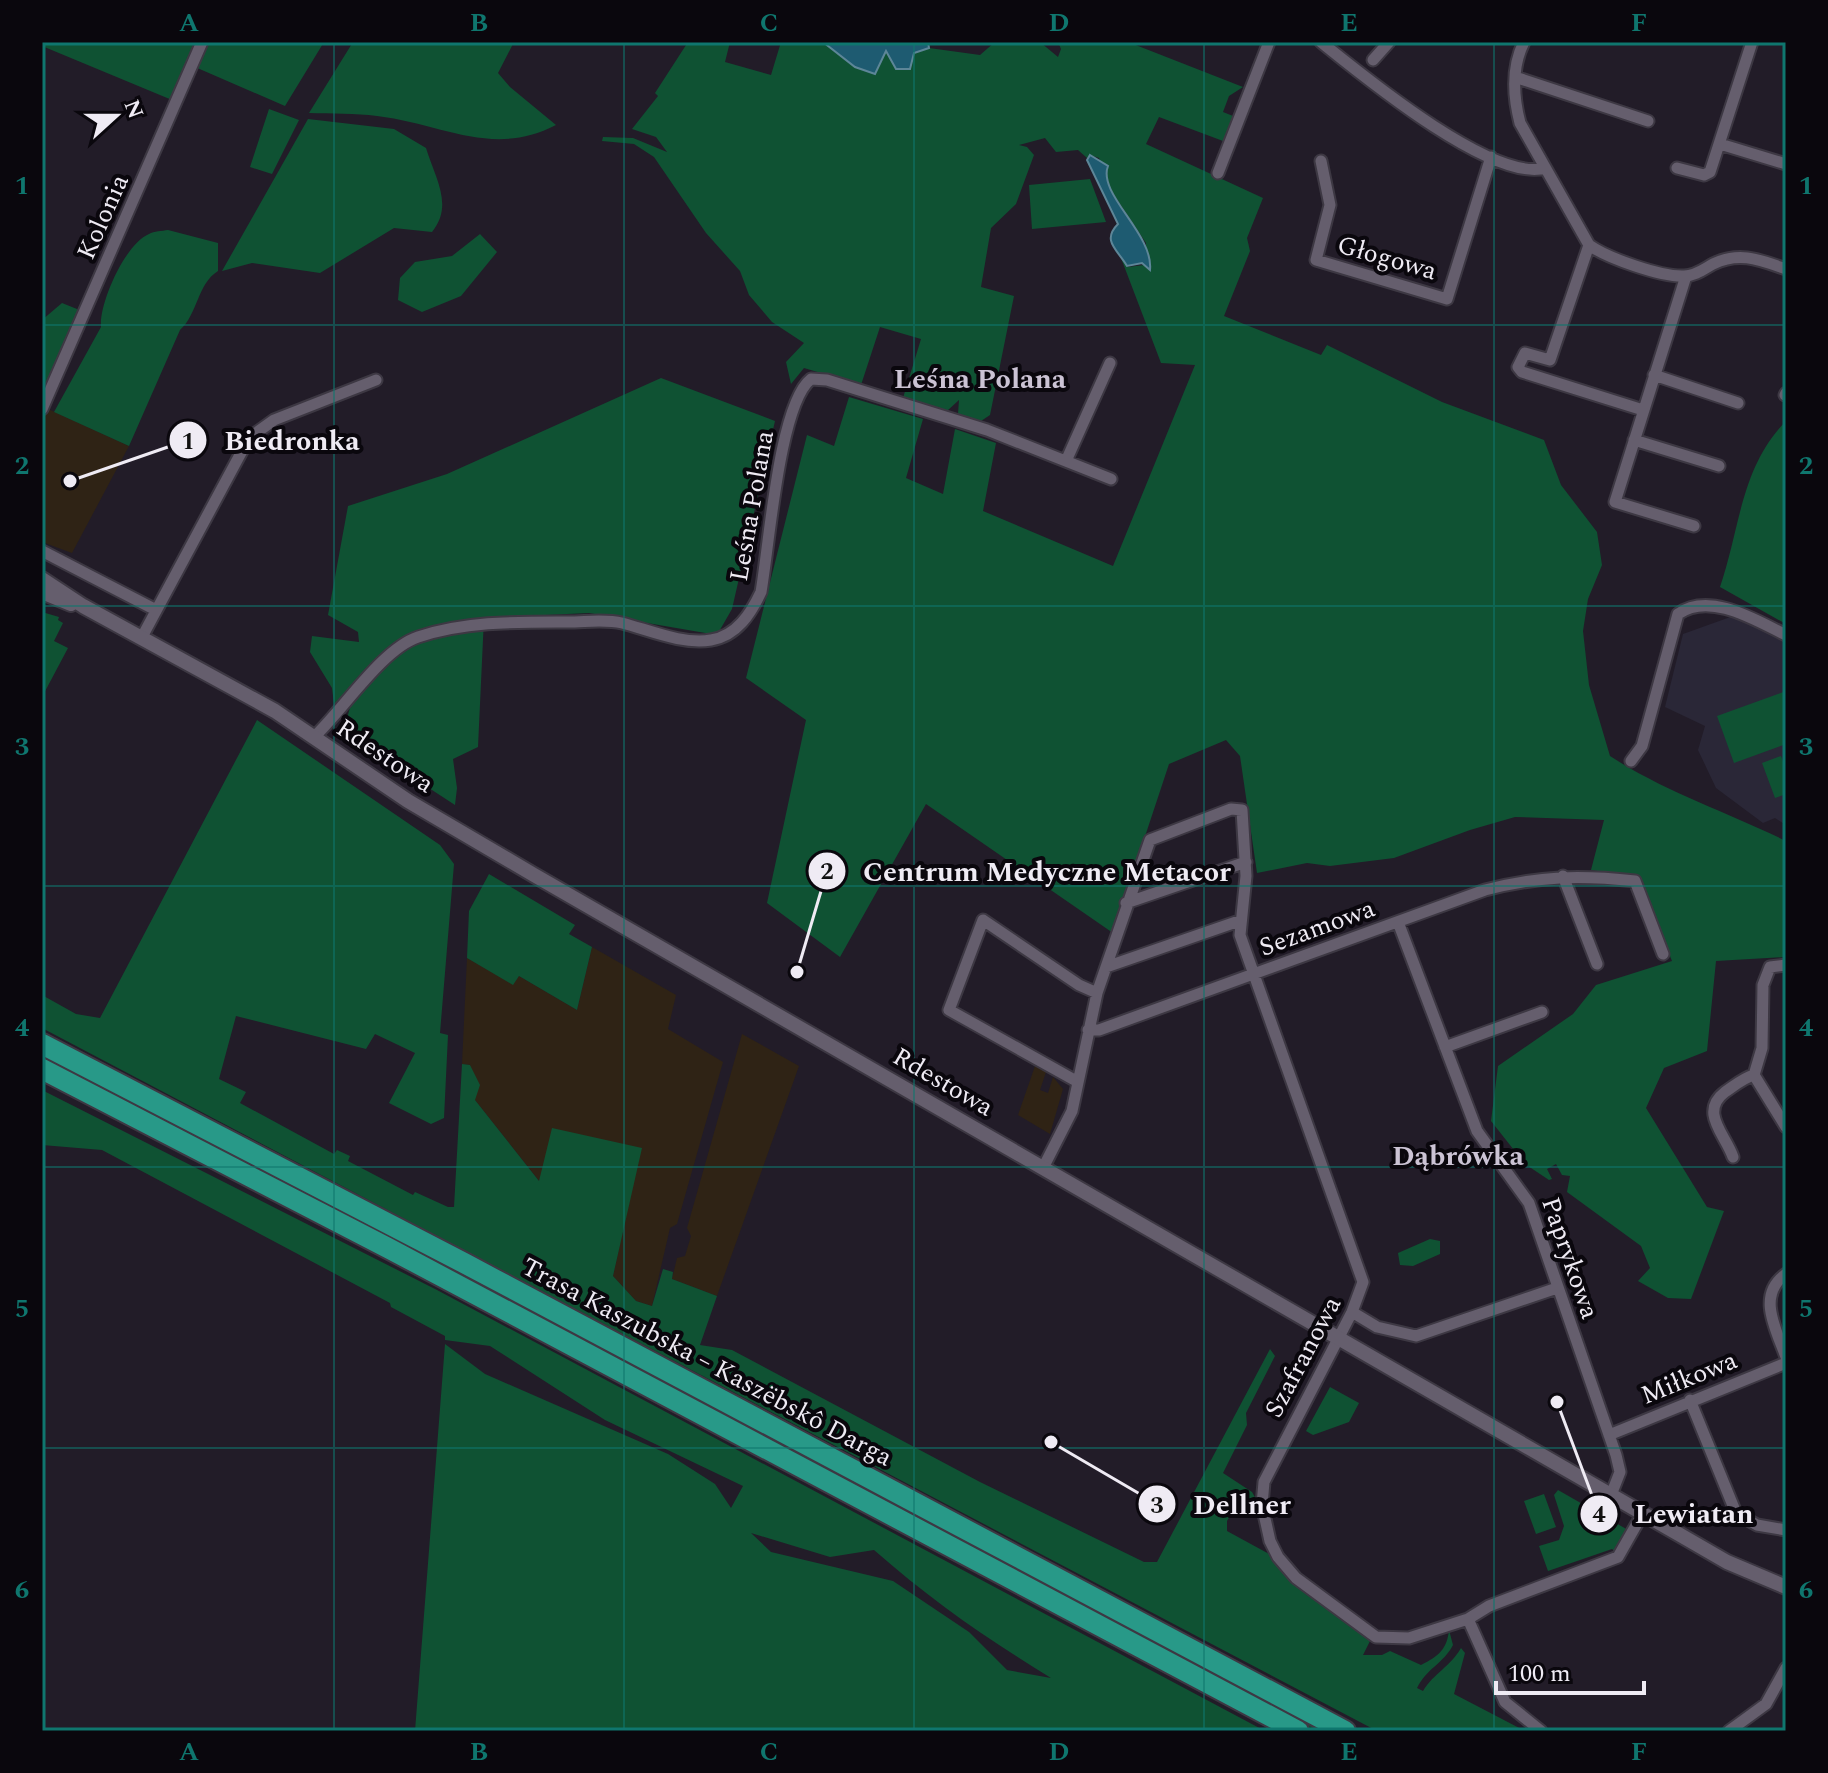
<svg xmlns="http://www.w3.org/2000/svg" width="1828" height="1773" viewBox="0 0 1828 1773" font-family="Spectral,serif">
<rect width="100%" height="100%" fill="#221c28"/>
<path fill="#2f2315" d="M 46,408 L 129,446 L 72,553 L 42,542 L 42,416 Z
M 592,947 L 676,995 L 668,1029 L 723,1062 L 677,1224 L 670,1228 L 652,1306 L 636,1301 L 613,1276 L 641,1148 L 540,1182 L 475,1100 L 470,1065 L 462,1064 L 467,958 L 513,984 L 519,976 L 577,1010 Z
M 742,1034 L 799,1066 L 717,1296 L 672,1279 L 677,1258 L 685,1256 L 691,1236 L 687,1228 Z
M 1035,1066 L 1046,1072 L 1040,1090 L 1048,1093 L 1053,1077 L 1063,1089 L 1050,1134 L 1018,1115 Z"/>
<path fill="#2a2737" d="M 1736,615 L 1786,642 L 1786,825 L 1775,818 L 1763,823 L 1716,788 L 1698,750 L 1705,726 L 1665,707 L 1683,634 Z"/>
<path fill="#0f5233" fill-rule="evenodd" d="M 42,42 L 198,42 L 172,100 L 42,46 Z
M 206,42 L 324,42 L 285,106 L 195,67 Z
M 353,42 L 514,42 L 498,73 L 510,87 L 556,125 C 492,158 444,124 377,116 C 355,113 332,114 309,113 Z
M 688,42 L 730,42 L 725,62 L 771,75 L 781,42 L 823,42 L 855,67 L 886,51 L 896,69 L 910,69 L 914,53 L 929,48 L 980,55 L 995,42 L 1040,42 L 1058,57 L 1061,49 L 1058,42 L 1128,42 L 1243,87 L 1229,96 L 1223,112 L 1233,116 L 1223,141 L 1159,117 L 1146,144 L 1263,198 L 1247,238 L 1250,251 L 1224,316 L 1321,355 L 1327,345 L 1442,402 L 1544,440 L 1561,485 L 1597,532 L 1602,565 L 1588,599 L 1583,631 L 1589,685 L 1610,756 C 1665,792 1727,812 1786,841 L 1786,957 L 1716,961 L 1707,1051 L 1664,1068 L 1646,1108 L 1707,1207 L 1724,1211 L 1691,1299 L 1668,1298 L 1638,1281 L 1650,1268 L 1641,1246 L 1567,1192 L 1570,1176 L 1562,1175 L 1556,1164 L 1547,1169 L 1552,1179 L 1549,1180 L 1525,1164 L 1491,1121 L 1498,1066 L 1573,1014 L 1596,985 L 1672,961 L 1637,877 L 1591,870 L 1604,820 L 1515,817 L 1470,830 L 1394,858 L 1330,866 L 1307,863 L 1257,873 L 1240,756 L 1226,740 L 1169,764 L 1113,933 L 926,804 L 840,957 L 767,903 L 806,720 L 746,678 L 807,435 L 834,446 L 849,397 L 923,419 L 906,478 L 943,494 L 955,429 L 996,443 L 983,511 L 1113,566 L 1195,365 L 1161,363 L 1121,258 L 1128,267 L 1144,265 L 1146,243 L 1110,189 L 1099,158 L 1090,155 L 1087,158 L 1078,150 L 1056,152 L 1045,138 L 1019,145 L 1027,147 L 1034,155 L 1016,204 L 991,228 L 981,287 L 1014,296 L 990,415 L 981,421 L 958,414 L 959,400 L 947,411 L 903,398 L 921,339 L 880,327 L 861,385 L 804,368 L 791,384 L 786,362 L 804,343 L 772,322 L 749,295 L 740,271 L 706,233 L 654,157 L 634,144 L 602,141 L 603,137 L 633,138 L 667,152 L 656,137 L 632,129 L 658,96 L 655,93 Z
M 269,109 L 299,120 L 272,174 L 250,167 Z
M 308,119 L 394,129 L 426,148 C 435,178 454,205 432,232 L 394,228 L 320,273 L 252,263 L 222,271 Z
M 1090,179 L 1106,222 L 1032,229 L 1029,185 Z
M 168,230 L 218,243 L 218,271 C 197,284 198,314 180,330 L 129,446 L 54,412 L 101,327 C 99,303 125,244 149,234 C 154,231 162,231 168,230 Z
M 480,234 L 497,252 L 461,296 L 422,312 L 398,300 L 400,278 L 415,262 L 452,256 Z
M 62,303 L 77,309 L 79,315 L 42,400 L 42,320 Z
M 661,378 L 775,421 L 732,609 L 717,635 L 589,613 L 484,618 L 478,747 L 453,759 L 457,788 L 455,805 L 343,732 L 351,704 L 334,704 L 332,688 L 310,652 L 312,636 L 359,642 L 358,632 L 328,615 L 348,506 L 447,474 Z
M 1784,423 L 1786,424 L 1786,624 L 1720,587 C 1740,529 1740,470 1784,423 Z
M 42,612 L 59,617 L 58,620 L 63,623 L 54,641 L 68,648 L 42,697 Z
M 1786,691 L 1786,744 L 1734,763 L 1717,716 Z
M 257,720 L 440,845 L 454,864 L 440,1033 L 448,1035 L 444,1118 L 431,1124 L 389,1103 L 415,1053 L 375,1034 L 366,1049 L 236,1016 L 219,1079 L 246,1092 L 240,1103 L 334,1154 L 337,1150 L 350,1156 L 348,1161 L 413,1195 L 415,1192 L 448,1207 L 454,1207 L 462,1064 L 470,1065 L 480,1085 L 475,1100 L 539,1181 L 552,1128 L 642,1148 L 613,1276 L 636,1301 L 652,1306 L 663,1269 L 673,1272 L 672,1279 L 717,1296 L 700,1345 L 732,1350 L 980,1482 L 1144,1562 L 1157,1562 L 1270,1349 L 1275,1356 L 1246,1413 L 1247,1425 L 1223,1473 L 1252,1492 L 1256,1499 L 1236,1506 L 1227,1521 L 1227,1531 L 1271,1555 L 1286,1576 L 1371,1639 L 1363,1655 L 1382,1655 L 1390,1651 L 1421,1665 C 1439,1656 1447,1649 1449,1630 L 1453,1645 C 1443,1664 1427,1668 1417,1688 L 1423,1691 C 1434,1673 1450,1667 1461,1648 L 1465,1653 L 1454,1694 L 1525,1731 L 1377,1731 L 42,1028 L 42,995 L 76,1014 L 100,1018 Z
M 1781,756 L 1786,769 L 1786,794 L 1775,798 L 1762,763 Z
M 489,874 L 575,925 L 569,934 L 592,947 L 577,1010 L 519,976 L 513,985 L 467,958 L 469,911 Z
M 42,1090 L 437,1290 L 1265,1731 L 415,1731 L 445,1344 L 485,1374 L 668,1454 L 715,1484 L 731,1508 L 743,1486 L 605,1420 L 490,1346 L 445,1340 L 445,1336 L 391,1307 L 390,1303 L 102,1150 L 42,1145 ZM 751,1533 L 830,1557 L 874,1550 C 932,1601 986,1638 1051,1678 L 1007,1670 L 969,1632 L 893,1581 L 771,1552 Z
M 171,1120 L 1331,1731 L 1317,1731 L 168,1125 Z
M 1430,1239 L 1440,1241 L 1440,1254 L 1413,1266 L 1400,1265 L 1398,1253 Z
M 1330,1387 L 1359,1403 L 1349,1422 L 1313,1435 L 1306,1431 Z
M 1558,1490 L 1628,1530 L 1617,1553 L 1612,1549 L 1548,1571 L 1539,1546 L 1559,1540 L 1564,1526 L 1554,1495 Z
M 1544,1494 L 1556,1527 L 1536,1534 L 1524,1501 Z"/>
<path fill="#1e5b71" stroke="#5d8698" stroke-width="2" d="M 823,42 L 928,42 L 929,48 L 914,53 L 910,69 L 896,69 L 886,51 L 875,74 L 855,67 Z
M 1090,155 L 1108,166 C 1097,194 1154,234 1150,270 L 1142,263 L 1127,266 C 1118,250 1101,241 1118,224 L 1087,160 Z"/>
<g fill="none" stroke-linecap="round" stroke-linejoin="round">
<g stroke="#3d3843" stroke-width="15">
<path id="minor" d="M 1321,42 C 1362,75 1493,183 1545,168
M 1524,42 C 1511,68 1513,96 1520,123 L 1589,245 C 1607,258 1661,277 1684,276 C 1695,276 1704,269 1713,264 C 1740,251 1760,260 1786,269
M 1373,60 L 1389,42
M 1515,77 L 1648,121
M 1720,144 L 1786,164
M 1321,161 L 1330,205 L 1316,260 L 1447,299 L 1491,157
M 1677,168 L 1704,175 L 1710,172 L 1752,42
M 1218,173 L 1269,42
M 1589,245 L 1550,360 L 1525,353 L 1518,367 L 1522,372 L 1643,410
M 1686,276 L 1615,502 L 1694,526
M 1654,375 L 1738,403
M 1785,395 L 1786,393
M 42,409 L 202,42
M 1634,440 L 1719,466
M 1066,461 L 1110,363
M 42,551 L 156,610
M 142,637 L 249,438 L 274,420 L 376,380
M 314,737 C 343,710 382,649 418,637 C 466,621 517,622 568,622 C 586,622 605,619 622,623 C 649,630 683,645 711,640 C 737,636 751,613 761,592 C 769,547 779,404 811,379 L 827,380 L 987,430 L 1111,479
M 1631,761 L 1642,746 L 1678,614 C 1710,591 1757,621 1786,635
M 1563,876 L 1597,964
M 1126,903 L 1246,862
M 1398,922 L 1477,1131 L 1529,1203 L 1616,1455 L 1620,1472 L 1611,1495
M 1786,965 L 1770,967 L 1763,985 L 1762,1048 L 1754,1075 L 1786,1127
M 1106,967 L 1239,921
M 1088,1030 L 1099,1030 L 1485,890 C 1539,876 1580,875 1635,881 L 1663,954
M 1445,1047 L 1542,1012
M 1078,1082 L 949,1010 L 983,920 L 1079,985 L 1097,993
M 1733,1157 C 1725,1134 1699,1112 1725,1092 C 1734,1086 1743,1078 1754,1075
M 1043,1168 L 1072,1111 L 1097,993 L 1150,840 L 1231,809 L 1242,810 L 1246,876 L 1240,935 L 1363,1282 L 1352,1312 L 1264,1482 L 1262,1505 L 1270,1541 L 1278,1557 L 1296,1578 L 1376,1637 L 1409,1638 L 1468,1619 L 1489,1606 L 1618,1557 L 1643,1513
M 1786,1274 C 1756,1295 1776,1329 1786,1357
M 1352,1312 L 1377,1327 L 1416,1336 L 1557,1288
M 1690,1400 L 1736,1513 L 1757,1525 L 1786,1530
M 1609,1435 L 1786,1363
M 1468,1619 L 1505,1702 L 1541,1731
M 1729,1731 L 1766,1704 L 1786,1668"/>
</g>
<g stroke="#3d3843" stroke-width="18">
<path id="tertiary" d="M 42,579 L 83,606 L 275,711 L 408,801 L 534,875 L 1682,1536 L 1727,1562 L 1786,1587
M 42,592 L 71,604"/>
</g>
<g stroke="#3d3843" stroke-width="24">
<path id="motorway" d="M 42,1044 L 464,1263 L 1345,1731
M 42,1069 L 388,1248 L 1298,1731"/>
</g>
<use href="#minor" stroke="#655e6d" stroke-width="11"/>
<use href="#tertiary" stroke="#655e6d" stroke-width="14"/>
<use href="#motorway" stroke="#289988" stroke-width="20"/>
</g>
<path fill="none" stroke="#0f766e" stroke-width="2" stroke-opacity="0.55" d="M 334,42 L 334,1731M 624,42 L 624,1731M 914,42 L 914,1731M 1204,42 L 1204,1731M 1494,42 L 1494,1731M 42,325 L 1786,325M 42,606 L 1786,606M 42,886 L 1786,886M 42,1167 L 1786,1167M 42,1448 L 1786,1448"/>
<g text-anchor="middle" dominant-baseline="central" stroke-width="8" stroke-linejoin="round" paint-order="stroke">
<g font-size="26" fill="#efebf4" stroke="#0a070d">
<text transform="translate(103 217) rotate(-66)">Kolonia</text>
<text transform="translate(1387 258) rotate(16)">Głogowa</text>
<text transform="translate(752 506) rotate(-80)">Leśna Polana</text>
<text transform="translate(385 756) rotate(34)">Rdestowa</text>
<text transform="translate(1317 928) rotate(-20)">Sezamowa</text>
<text transform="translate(943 1082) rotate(30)">Rdestowa</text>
<text transform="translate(1570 1258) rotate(71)">Paprykowa</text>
<text transform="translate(1303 1357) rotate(-62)">Szafranowa</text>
<text transform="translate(707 1362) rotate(28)">Trasa Kaszubska – Kaszëbskô Darga</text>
<text transform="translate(1689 1378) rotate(-22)">Miłkowa</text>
</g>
<g font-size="28" font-weight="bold" fill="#cbc3d4" stroke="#0a070d">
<text x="980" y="379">Leśna Polana</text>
<text x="1458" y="1156">Dąbrówka</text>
</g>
</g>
<path fill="none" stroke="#efebf4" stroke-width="3" d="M70 481L188 440M797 972L827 871M1051 1442L1157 1504M1557 1402L1599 1514"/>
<g fill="#efebf4" stroke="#0a070d" stroke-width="3">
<circle cx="70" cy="481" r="8"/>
<circle cx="797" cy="972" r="8"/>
<circle cx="1051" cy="1442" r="8"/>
<circle cx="1557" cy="1402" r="8"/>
<circle cx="188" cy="440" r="20"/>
<circle cx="827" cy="871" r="20"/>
<circle cx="1157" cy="1504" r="20"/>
<circle cx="1599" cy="1514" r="20"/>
</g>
<g font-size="24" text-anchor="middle" font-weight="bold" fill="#111">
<text x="188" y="449">1</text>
<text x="827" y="879">2</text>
<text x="1157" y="1513">3</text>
<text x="1599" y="1522">4</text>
</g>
<g font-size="28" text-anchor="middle" font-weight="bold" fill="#efebf4" stroke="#0a070d" stroke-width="8" stroke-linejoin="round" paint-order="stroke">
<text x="292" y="450">Biedronka</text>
<text x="1047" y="881">Centrum Medyczne Metacor</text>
<text x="1242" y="1514">Dellner</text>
<text x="1694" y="1523">Lewiatan</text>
</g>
<rect width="1828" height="1773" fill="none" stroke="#0a070d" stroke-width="88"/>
<g transform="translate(116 116) rotate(69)" stroke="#0a070d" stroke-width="6" paint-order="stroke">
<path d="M0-6L14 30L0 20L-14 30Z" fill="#efebf4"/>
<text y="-12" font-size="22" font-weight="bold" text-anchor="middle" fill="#efebf4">N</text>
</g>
<path d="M1496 1681v12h148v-12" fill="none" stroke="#efebf4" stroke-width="4"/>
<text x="1508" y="1681" font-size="24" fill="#efebf4" stroke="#0a070d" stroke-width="6" paint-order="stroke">100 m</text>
<rect x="44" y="44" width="1740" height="1685" fill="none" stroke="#0f766e" stroke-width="3"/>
<g font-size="26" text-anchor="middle" font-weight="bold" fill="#0f766e">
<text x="189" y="31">A</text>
<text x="479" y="31">B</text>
<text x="769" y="31">C</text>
<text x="1059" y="31">D</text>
<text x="1349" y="31">E</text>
<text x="1639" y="31">F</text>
<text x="22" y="194">1</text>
<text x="1806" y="194">1</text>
<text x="22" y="474">2</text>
<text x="1806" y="474">2</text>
<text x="22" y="755">3</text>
<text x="1806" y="755">3</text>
<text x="22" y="1036">4</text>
<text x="1806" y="1036">4</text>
<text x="22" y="1317">5</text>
<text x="1806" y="1317">5</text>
<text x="22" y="1598">6</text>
<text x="1806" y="1598">6</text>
<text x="189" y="1760">A</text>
<text x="479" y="1760">B</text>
<text x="769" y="1760">C</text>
<text x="1059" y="1760">D</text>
<text x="1349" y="1760">E</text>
<text x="1639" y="1760">F</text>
</g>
</svg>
